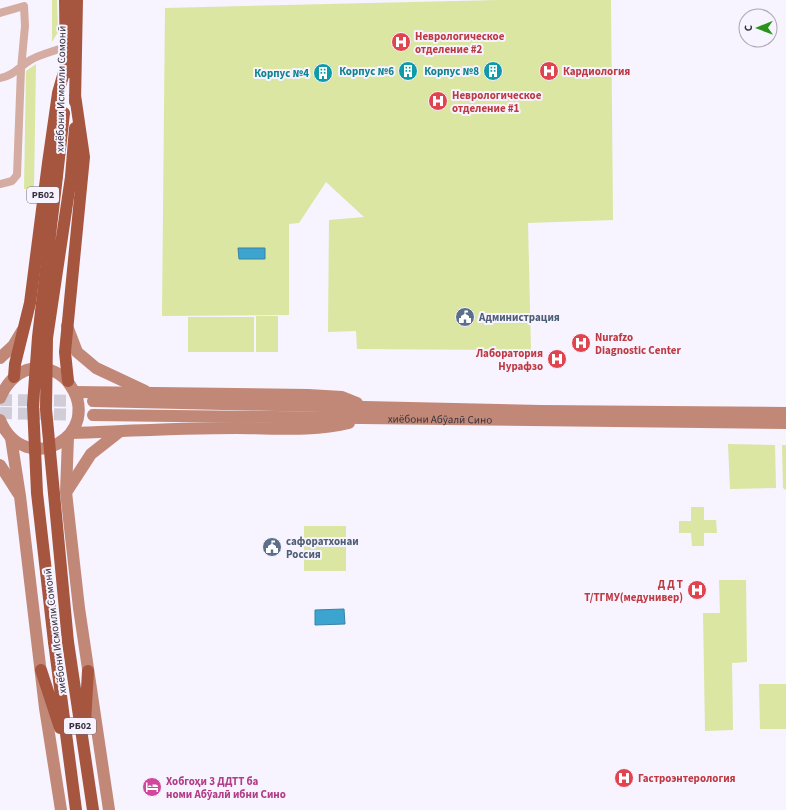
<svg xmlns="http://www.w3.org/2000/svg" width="786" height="810" viewBox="0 0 786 810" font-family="'Source Sans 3',sans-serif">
<rect width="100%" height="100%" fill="#f7f3ff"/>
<path fill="#dae6a2" d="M 52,0 L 57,0 L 58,32 L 52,42 Z
M 499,0 L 611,0 L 613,220 L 528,223 L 531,350 L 357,349 L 356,331 L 328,332 L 329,220 L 364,217 L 326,182 L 299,223 L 289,224 L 289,315 L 162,316 L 165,8 Z
M 36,64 L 34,189 L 24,189 L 26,71 Z
M 256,316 L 278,316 L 278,352 L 256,352 Z
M 188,317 L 254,317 L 254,352 L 188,352 Z
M 728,444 L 775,445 L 776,488 L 730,489 Z
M 782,445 L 786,445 L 786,490 L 783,488 Z
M 691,507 L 704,507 L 704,520 L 716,520 L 717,533 L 704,533 L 704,546 L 692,546 L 691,533 L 679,533 L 679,521 L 691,521 Z
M 304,526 L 346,526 L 346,571 L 304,571 Z
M 719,580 L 746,580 L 747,662 L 732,663 L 733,730 L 705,731 L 703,613 L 720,613 Z
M 759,684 L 786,684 L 786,729 L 760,729 Z"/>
<path fill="#3ba5cf" stroke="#3a82a3" d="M 238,248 L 265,248 L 265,259 L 239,259 Z
M 344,609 L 345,624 L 315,625 L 315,610 Z"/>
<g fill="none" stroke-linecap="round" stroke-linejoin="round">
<path stroke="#d0ccd8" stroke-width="12" stroke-dasharray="12 6" stroke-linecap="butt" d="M 0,400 L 93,401
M 0,413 L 93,415"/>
<path stroke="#d5aca1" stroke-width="8" d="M 0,13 L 24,6 L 25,26 L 21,69 L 17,175 L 12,181 L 0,184
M 0,78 C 13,76 19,67 29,61 C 37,55 55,51 65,47"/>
<g stroke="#c28877" stroke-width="12">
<path d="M 67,326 L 77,352 L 96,368 L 145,391"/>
<path d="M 0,358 L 13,346 L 22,331"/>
<path d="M 75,392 L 308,395 L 342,397 L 357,403"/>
<path d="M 0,398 C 7,382 18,370 36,368 C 49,367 63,374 70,385 C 105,435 25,480 0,420"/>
<path d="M 93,401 L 541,411 L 786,413"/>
<path id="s1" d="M 93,415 L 786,423"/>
<path d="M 71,433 C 126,431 181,428 237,428 C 275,428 312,432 349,423"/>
<path d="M 68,437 L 66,492 L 79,608 L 109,810"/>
<path d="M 11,438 L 20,496 L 45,708 L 61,810"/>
<path d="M 0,465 L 18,493"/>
<path d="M 67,491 L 91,454 L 119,432"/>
</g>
<path stroke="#a6553f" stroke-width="12" d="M 65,0 L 66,73
M 75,102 L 77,0
M 57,176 L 64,113
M 71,177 L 75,128
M 14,377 L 15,364 L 30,303 L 48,163 L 58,93 L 66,65
M 68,381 L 65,352 L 84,157 L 75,95
M 54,642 L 76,810
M 68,642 L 93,810
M 41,670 L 60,728
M 85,723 L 88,671"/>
<path stroke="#a6553f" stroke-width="12" d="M 54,642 L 37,493 L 33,405 L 38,337 L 57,176
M 68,642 L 46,409 L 47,338 L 71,177"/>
</g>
<defs>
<g id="hospital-disc" transform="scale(1)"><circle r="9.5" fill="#e0444e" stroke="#f7f3ff"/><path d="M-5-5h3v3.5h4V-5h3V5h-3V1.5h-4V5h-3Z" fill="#fff"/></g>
<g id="building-disc" transform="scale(1)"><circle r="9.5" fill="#0f9aa8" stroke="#f7f3ff"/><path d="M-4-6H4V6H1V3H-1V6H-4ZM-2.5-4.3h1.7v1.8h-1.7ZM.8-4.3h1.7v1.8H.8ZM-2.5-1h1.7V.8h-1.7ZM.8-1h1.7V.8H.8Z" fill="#fff"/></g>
<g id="civic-disc" transform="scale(1)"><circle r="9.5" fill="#5c6f8a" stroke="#f7f3ff"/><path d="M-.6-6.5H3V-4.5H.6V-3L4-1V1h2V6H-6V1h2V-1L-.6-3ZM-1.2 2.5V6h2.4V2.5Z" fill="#fff"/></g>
<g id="hotel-disc" transform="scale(1)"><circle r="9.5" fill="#d1479c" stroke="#f7f3ff"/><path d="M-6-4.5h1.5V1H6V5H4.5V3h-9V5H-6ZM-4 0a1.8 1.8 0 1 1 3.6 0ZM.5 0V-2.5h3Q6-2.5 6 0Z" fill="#fff"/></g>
</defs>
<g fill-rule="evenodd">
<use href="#hospital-disc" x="401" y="42"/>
<use href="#building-disc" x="408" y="71"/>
<use href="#building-disc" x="493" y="71"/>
<use href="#hospital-disc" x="549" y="71"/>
<use href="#building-disc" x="323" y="73"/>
<use href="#hospital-disc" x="438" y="101"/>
<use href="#civic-disc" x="465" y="317"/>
<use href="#hospital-disc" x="581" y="343"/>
<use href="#hospital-disc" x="557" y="359"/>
<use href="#civic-disc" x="272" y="547"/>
<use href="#hospital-disc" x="697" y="590"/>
<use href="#hospital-disc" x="624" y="778"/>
<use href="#hotel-disc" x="152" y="787"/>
</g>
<g text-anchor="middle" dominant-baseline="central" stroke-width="4" stroke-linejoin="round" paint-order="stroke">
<g fill="#f7f3ff" stroke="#706c77" stroke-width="1">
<rect x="27" y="187" width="32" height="16" rx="3"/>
<rect x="64" y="718" width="32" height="16" rx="3"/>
</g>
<g font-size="10" font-weight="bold" fill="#36323d">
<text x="43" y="195">РБ02</text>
<text x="80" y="726">РБ02</text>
</g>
<g font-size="11" font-weight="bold" fill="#be3a42" stroke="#f7f3ff" text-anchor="start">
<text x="415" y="36">Неврологическое<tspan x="415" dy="13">отделение #2</tspan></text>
<text x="563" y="71">Кардиология</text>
<text x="452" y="95">Неврологическое<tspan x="452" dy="13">отделение #1</tspan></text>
<text x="595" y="337">Nurafzo<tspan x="595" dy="13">Diagnostic Center</tspan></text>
<text x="543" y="353" text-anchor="end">Лаборатория<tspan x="543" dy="13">Нурафзо</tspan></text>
<text x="683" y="584" text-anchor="end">Д Д Т<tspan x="683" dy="13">Т/ТГМУ(медунивер)</tspan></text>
<text x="638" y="778">Гастроэнтерология</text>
</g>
<g font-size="11" font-weight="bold" fill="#0d838f" stroke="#f7f3ff" text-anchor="end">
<text x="394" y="71">Корпус №6</text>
<text x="479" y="71">Корпус №8</text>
<text x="309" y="73">Корпус №4</text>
</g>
<g font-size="11" fill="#36323d" stroke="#f7f3ff">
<text transform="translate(61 89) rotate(-89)">хиёбони Исмоили Сомонӣ</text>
<text stroke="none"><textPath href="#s1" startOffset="347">хиёбони Абӯалӣ Сино</textPath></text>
<text transform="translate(55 631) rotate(-97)">хиёбони Исмоили Сомонӣ</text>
</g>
<g font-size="11" font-weight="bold" fill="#4e5e75" stroke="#f7f3ff" text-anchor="start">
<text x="479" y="317">Администрация</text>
<text x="286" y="541">сафоратхонаи<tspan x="286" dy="13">Россия</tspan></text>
</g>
<g font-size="11" font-weight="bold" fill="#b23c85" stroke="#f7f3ff" text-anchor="start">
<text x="166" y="781">Хобгоҳи 3 ДДТТ ба<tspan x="166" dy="13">номи Абӯалӣ ибни Сино</tspan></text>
</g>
</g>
<g transform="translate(758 28) rotate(269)"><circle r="19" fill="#f7f3ff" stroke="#aaa6b1"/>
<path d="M0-3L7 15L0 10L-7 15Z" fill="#2a9319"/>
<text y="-6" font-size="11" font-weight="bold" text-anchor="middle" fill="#36323d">С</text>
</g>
</svg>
